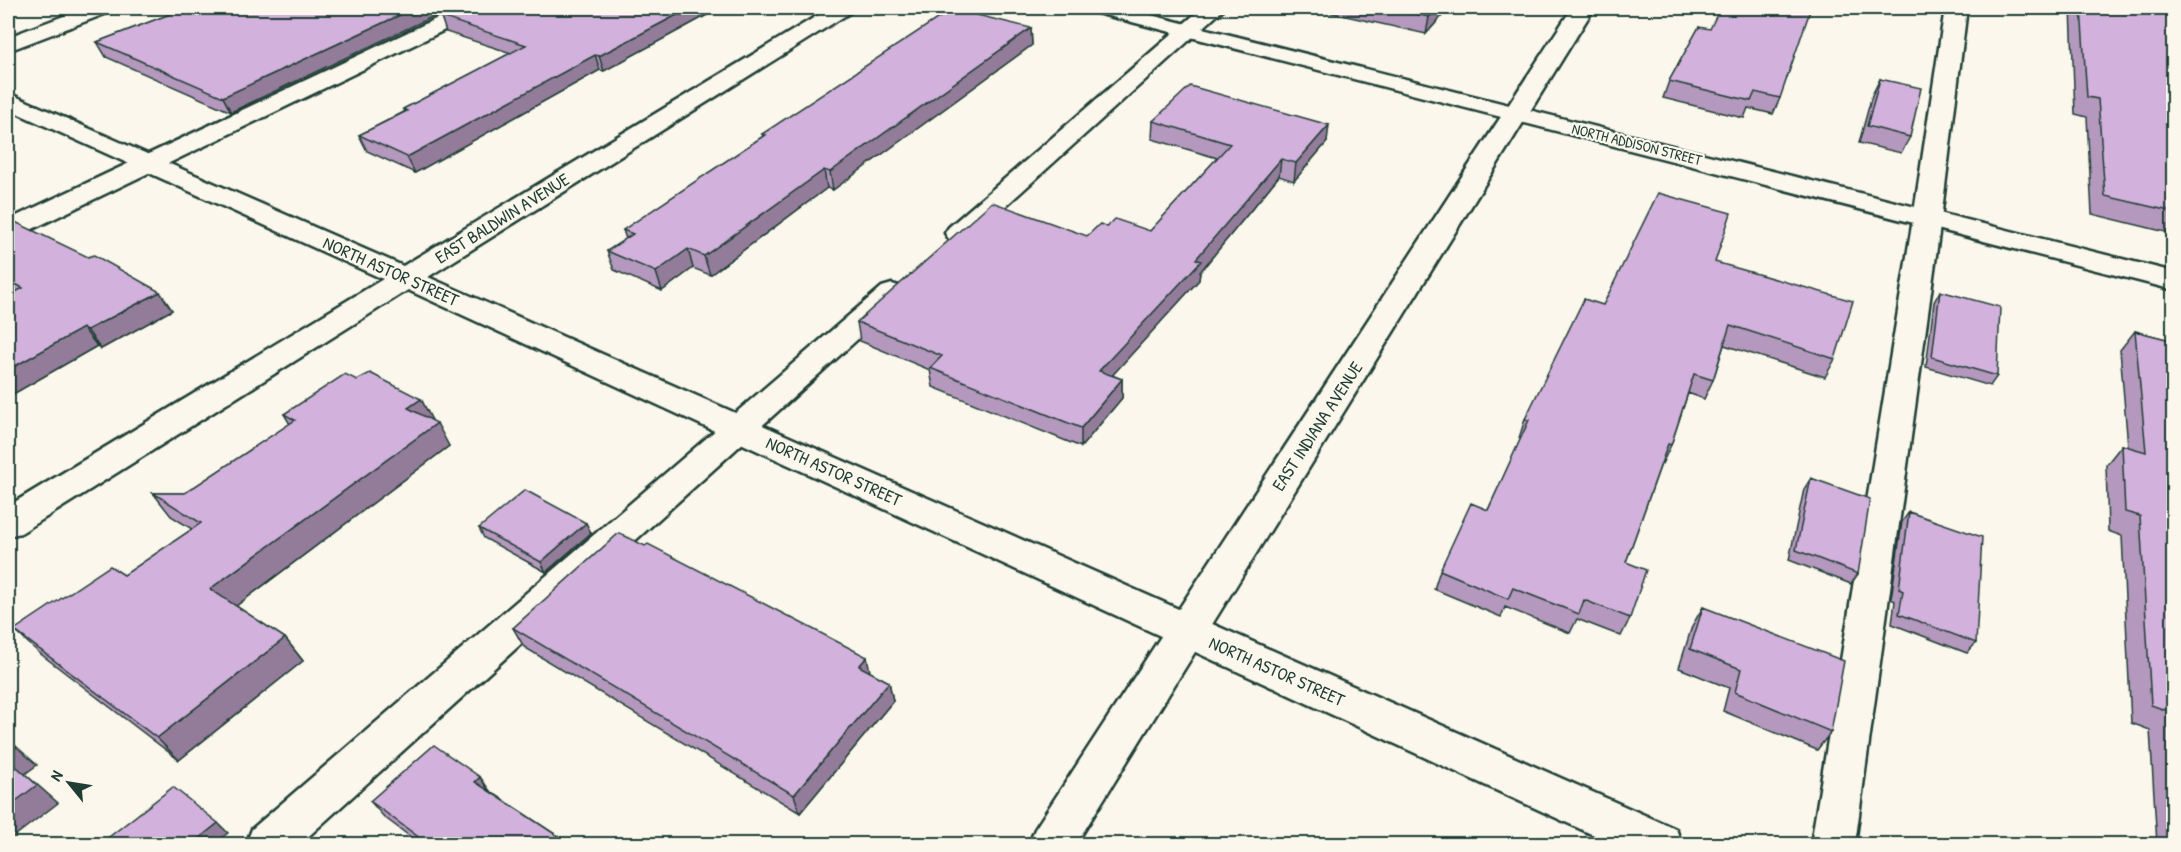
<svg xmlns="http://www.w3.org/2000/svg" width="2181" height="852" viewBox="0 0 2181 852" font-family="'Patrick Hand',sans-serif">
<rect width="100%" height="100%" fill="#fbf7ec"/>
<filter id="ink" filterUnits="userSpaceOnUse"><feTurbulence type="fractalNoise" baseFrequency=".0167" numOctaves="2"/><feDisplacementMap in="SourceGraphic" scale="12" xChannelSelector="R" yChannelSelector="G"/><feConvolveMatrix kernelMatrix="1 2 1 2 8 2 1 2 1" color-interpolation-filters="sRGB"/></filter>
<g filter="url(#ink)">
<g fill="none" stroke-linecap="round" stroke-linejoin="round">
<g stroke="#1f3d34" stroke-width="5">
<path id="service" d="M 459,8 L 486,8 L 482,12 L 18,236 L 8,238 L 8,220 Z
M 1202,8 L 1225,8 L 969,239 L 959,241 L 949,239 L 945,233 L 949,227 Z
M 1945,8 L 1967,8 L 1941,219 L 1855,844 L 1811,844 L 1913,219 Z
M 892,284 L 902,287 L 907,293 L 902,299 L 300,844 L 246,844 L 252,829 L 882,287 Z"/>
</g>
<g stroke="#1f3d34" stroke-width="5">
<path id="minor" d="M 85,8 L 114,8 L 110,12 L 8,51 L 8,37 Z
M 830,8 L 855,8 L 851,12 L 428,277 L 1676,829 L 1682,844 L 1613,844 L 408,290 L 21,533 L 8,536 L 8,506 L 383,279 L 8,109 L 8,93 L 403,266 Z
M 1090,8 L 1123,8 L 2174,272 L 2174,290 L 1093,12 Z"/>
</g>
<g stroke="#1f3d34" stroke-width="5">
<path id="secondary" d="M 1572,8 L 1594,8 L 1076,844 L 1029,844 L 1035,829 Z"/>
</g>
<use href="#service" fill="#fbf7ec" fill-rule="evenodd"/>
<use href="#minor" fill="#fbf7ec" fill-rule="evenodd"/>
<use href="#secondary" fill="#fbf7ec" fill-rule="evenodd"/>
</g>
<path fill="#b598bd" stroke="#1f3d34" stroke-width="1.5" d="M 720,8 L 604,71 L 600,70 L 415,173 L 367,151 L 359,135 L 404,112 L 403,109 L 511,53 L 446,32 L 441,17 Z
M 1310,8 L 1449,8 L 1426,34 Z
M 2071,8 L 2174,8 L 2174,234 L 2092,214 L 2087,117 L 2075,114 Z
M 178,11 L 231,112 L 106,57 L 97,42 Z
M 1699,27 L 1780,98 L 1773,114 L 1748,108 L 1744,118 L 1663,98 L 1669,81 Z
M 1031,28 L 1032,45 L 833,190 L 827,188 L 710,275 L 693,268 L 662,291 L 614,270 L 607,251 L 626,239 L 623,230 L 763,136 L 762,134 Z
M 1880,79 L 1910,137 L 1901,153 L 1859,143 L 1872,95 Z
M 1153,121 L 1327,142 L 1294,181 L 1279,176 L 1200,272 L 1199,280 L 1112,375 L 1122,379 L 1122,398 L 1081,447 L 933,387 L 930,370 L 860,341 L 857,322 L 1087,236 L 1107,227 L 1150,231 L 1217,158 L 1152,139 Z
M 8,219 L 172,310 L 101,349 L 97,346 L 8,397 L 8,296 L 13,293 L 8,290 Z
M 1715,262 L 1835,359 L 1825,377 L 1724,345 L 1713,380 L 1704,399 L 1688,393 L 1671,445 L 1662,464 L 1661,464 L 1626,562 L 1630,618 L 1621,636 L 1577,619 L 1570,633 L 1505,607 L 1501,617 L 1434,589 L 1440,570 L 1488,510 L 1521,439 L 1519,438 L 1525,419 L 1603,305 Z
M 1940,291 L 1997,376 L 1990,386 L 1926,367 L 1934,302 Z
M 2135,331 L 2174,341 L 2174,844 L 2157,844 L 2150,730 L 2131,723 L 2122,536 L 2108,531 L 2106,465 L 2122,445 L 2128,447 L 2120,350 Z
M 357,380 L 421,399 L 432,421 L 449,446 L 236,606 L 285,638 L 303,661 L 179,760 L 38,652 L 14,630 L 124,575 L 192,529 L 171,516 L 153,493 L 185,493 L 290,424 L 284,414 Z
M 1811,478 L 1858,574 L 1851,584 L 1789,560 L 1804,489 Z
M 1909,512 L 1976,643 L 1967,653 L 1892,624 L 1895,601 L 1891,599 L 1902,522 Z
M 586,523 L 591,533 L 546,572 L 484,538 L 479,528 Z
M 1703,607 L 1831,732 L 1817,750 L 1723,711 L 1729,688 L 1679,668 L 1692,626 Z
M 513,628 L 870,672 L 889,682 L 893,701 L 800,813 L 524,647 Z
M 480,777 L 490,791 L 570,844 L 420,844 L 384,817 L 370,801 Z"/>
<path fill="#937c9a" stroke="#1f3d34" stroke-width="1.5" d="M 415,8 L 451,8 L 231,112 L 223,97 Z
M 690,8 L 720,8 L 604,71 L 599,56 Z
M 1438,8 L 1449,8 L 1426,34 L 1429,17 Z
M 1031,28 L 1032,45 L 833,190 L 830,172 Z
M 595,55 L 600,70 L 415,173 L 407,157 Z
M 1329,125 L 1327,142 L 1294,181 L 1296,163 Z
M 1281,159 L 1279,176 L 1200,272 L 1199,280 L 1099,390 L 1099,371 Z
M 824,170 L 827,188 L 710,275 L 704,256 Z
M 688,249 L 693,268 L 662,291 L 656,272 Z
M 160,292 L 172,310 L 101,349 L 87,330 Z
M 83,328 L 97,346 L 8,397 L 8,370 Z
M 1122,379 L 1122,398 L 1081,447 L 1081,428 Z
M 421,399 L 433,422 L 408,408 Z
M 437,423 L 449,446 L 228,612 L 210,589 Z
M 586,523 L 591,533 L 546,572 L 541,562 Z
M 285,638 L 303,661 L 179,760 L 157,738 Z
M 867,657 L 871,676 L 859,666 Z
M 889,682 L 893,701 L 800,813 L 794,795 Z
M 8,739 L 37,765 L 25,774 L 58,803 L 8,841 Z
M 480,777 L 491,794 L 475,782 Z
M 218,823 L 228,833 L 214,844 L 192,844 Z"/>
<path fill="#d2b1dc" stroke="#1f3d34" stroke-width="1.5" d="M 196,8 L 415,8 L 223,97 L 97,42 L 178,11 L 183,13 Z
M 461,8 L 690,8 L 599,56 L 595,55 L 407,157 L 359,135 L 407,111 L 403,109 L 526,45 L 441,17 Z
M 1386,8 L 1438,8 L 1429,17 Z
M 1720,8 L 1811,8 L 1780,98 L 1755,92 L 1751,101 L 1669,81 L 1699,27 L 1710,29 Z
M 2081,8 L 2174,8 L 2174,212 L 2105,196 L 2098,99 L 2087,97 Z
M 952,9 L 1031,28 L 830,172 L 824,170 L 704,256 L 688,249 L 656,272 L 607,251 L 633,234 L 623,230 L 765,135 L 762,134 Z
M 1880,79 L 1921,88 L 1910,137 L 1867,126 Z
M 1190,86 L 1329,125 L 1296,163 L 1281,159 L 1196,259 L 1201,261 L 1099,371 L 1122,379 L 1081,428 L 930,368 L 942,356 L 857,322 L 992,202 L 1087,236 L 1100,224 L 1107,227 L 1115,219 L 1150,231 L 1230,144 L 1153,121 Z
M 1658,193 L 1731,213 L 1715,262 L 1853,301 L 1835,359 L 1730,325 L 1713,380 L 1694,374 L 1671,445 L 1668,444 L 1626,562 L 1646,570 L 1630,618 L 1584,600 L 1579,614 L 1513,588 L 1508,599 L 1440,570 L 1471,503 L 1488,510 L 1529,420 L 1525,419 L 1584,299 L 1603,305 Z
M 8,219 L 9,219 L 88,257 L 94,255 L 160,292 L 87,330 L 83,328 L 8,370 L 8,296 L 23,288 L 8,280 Z
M 1940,291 L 2000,307 L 1997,376 L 1932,357 Z
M 2135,331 L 2174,341 L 2174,750 L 2171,712 L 2151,705 L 2140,516 L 2125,512 L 2122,445 L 2146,452 Z
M 370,373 L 421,399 L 408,408 L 437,423 L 210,589 L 285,638 L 157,738 L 14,630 L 110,566 L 124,575 L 201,523 L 153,493 L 185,493 L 295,420 L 284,414 L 345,374 L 357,380 Z
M 1811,478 L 1870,499 L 1858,574 L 1796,550 Z
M 525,490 L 586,523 L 541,562 L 479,528 Z
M 1909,512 L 1982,537 L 1976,643 L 1899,614 L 1903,591 L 1899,589 Z
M 619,533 L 645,546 L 648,544 L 867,657 L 859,666 L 889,682 L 794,795 L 513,628 Z
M 1703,607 L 1844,661 L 1831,732 L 1735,692 L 1741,669 L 1690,649 Z
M 8,739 L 16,747 L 8,753 Z
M 434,745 L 480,777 L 475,782 L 570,844 L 428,844 L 370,801 Z
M 8,759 L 37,785 L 8,807 Z
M 173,787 L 218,823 L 192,844 L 100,844 Z"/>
</g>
<g text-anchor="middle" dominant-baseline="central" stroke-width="4.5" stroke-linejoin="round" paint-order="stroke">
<g font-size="15" fill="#1f3d34" stroke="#fbf7ec">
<text transform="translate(1637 144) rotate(14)">NORTH ADDISON STREET</text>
</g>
<g font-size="18" fill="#1f3d34" stroke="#fbf7ec">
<text transform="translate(502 218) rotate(-32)">EAST BALDWIN AVENUE</text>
<text transform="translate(391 271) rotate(24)">NORTH ASTOR STREET</text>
<text transform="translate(1317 426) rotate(-57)">EAST INDIANA AVENUE</text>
<text transform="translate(834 471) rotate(24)">NORTH ASTOR STREET</text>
<text transform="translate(1277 671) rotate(24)">NORTH ASTOR STREET</text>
</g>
</g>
<rect width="2181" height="852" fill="none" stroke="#fbf7ec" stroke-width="30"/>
<rect x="15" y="15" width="2151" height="822" fill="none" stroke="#1f3d34" stroke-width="2" filter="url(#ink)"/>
<g transform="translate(69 783) rotate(300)" stroke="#fbf7ec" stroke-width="4.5" paint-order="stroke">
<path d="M0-4.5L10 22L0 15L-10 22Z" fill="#1f3d34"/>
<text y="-9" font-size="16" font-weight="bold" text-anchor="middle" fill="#1f3d34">N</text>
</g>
</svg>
